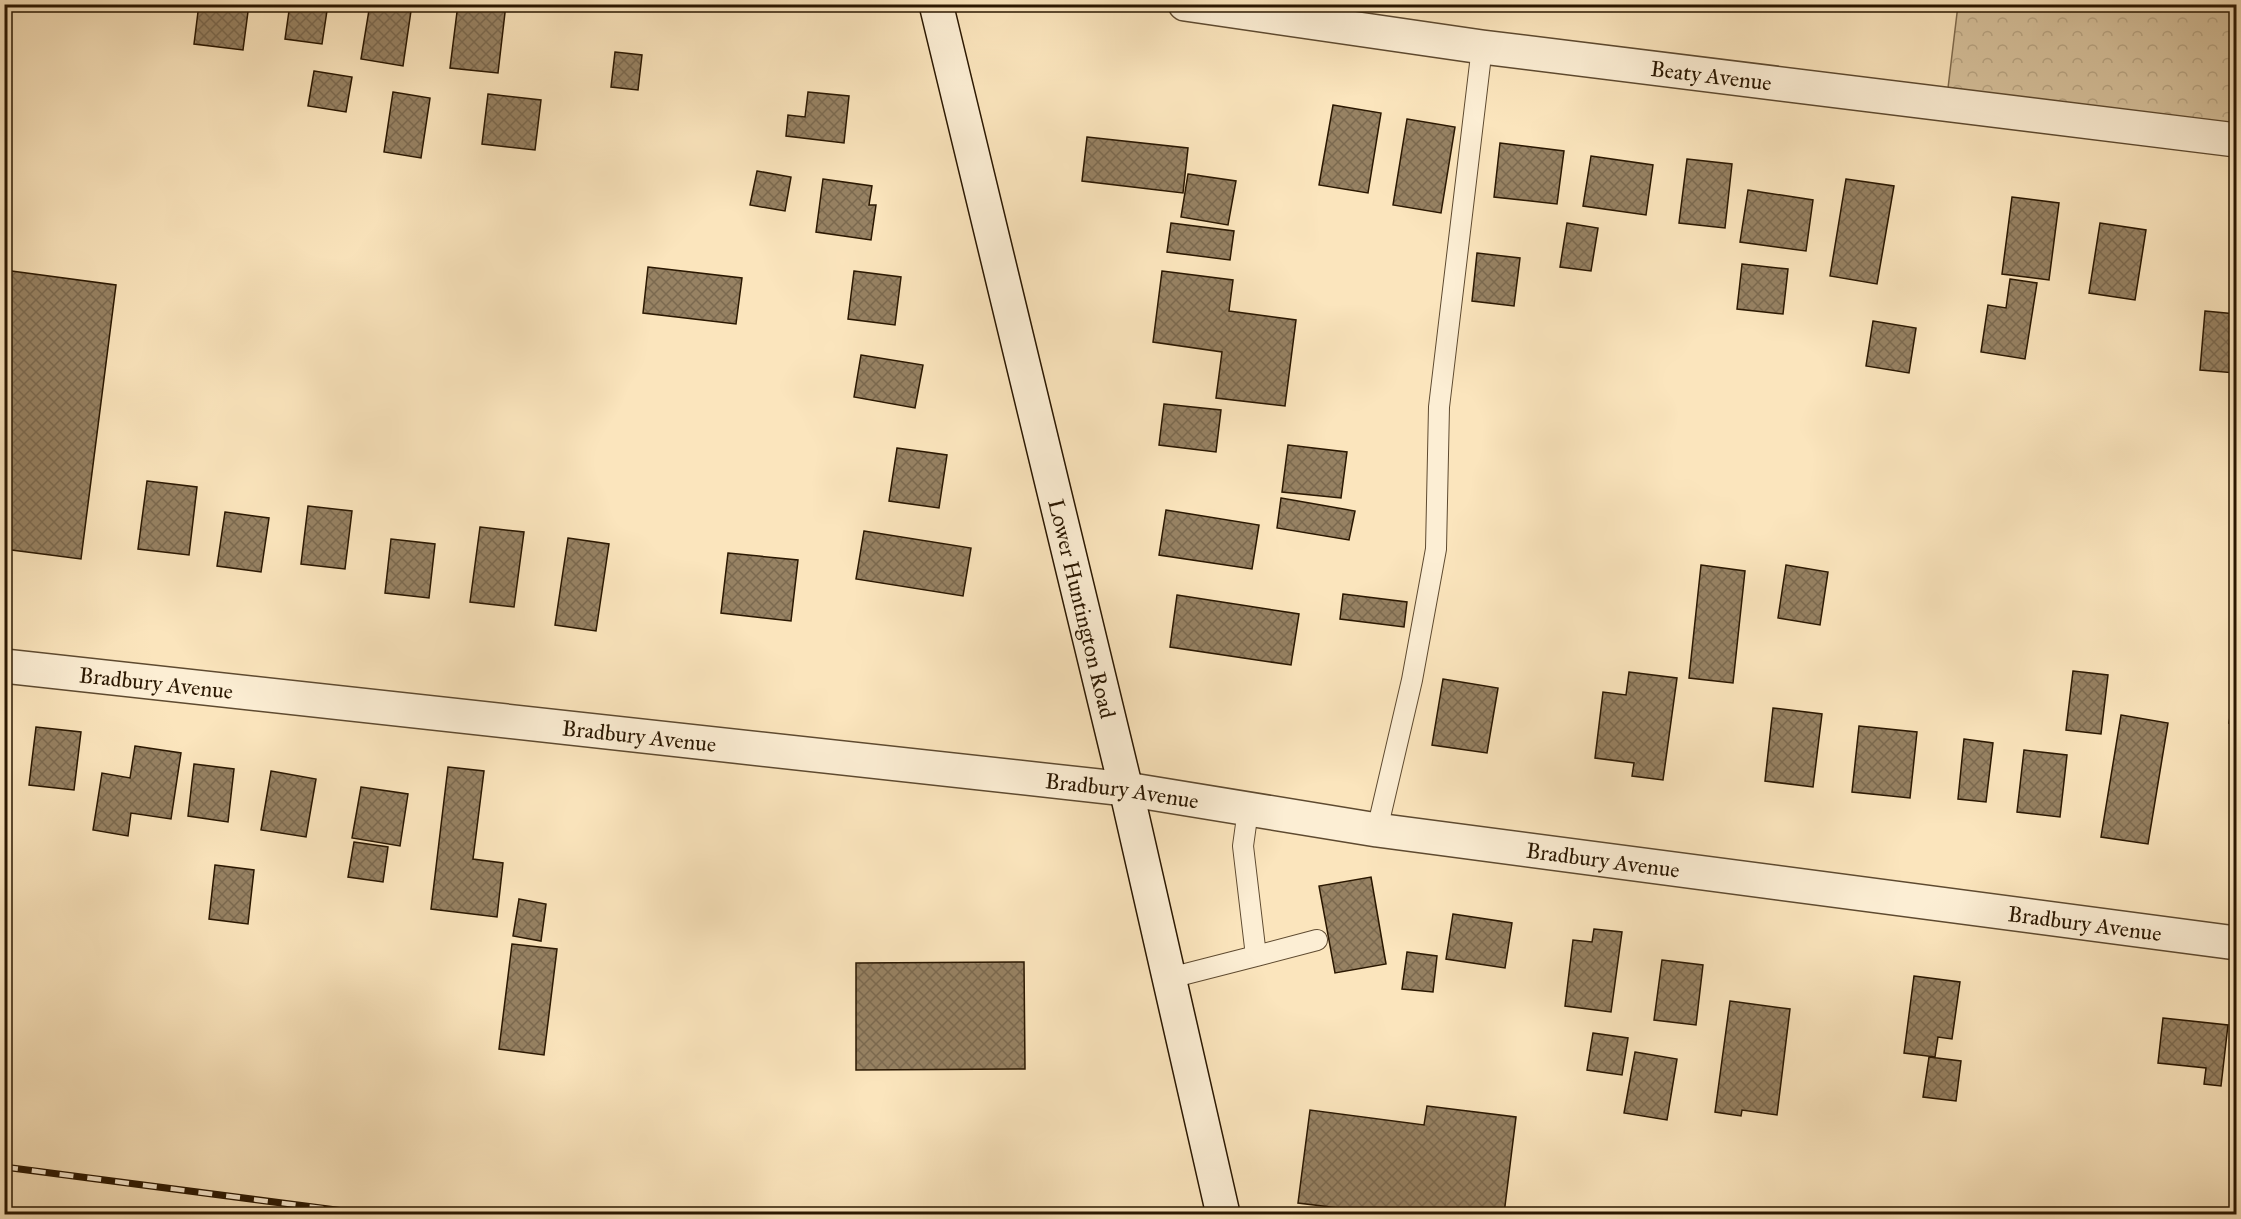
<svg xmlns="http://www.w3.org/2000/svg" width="2241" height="1219" viewBox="0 0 2241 1219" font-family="'IM FELL Great Primer',serif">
<defs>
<pattern id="forest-crowns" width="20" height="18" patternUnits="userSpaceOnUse" patternTransform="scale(1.5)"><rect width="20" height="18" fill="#d7c29d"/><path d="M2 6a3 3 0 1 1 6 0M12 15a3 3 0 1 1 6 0" fill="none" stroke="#b9a685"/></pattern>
<pattern id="building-cross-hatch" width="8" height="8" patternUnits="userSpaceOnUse" patternTransform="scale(1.5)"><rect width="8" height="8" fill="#978263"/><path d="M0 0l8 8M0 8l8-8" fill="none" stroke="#7b694f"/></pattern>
</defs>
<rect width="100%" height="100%" fill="#fbe5bd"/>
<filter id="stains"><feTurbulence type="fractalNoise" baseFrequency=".00333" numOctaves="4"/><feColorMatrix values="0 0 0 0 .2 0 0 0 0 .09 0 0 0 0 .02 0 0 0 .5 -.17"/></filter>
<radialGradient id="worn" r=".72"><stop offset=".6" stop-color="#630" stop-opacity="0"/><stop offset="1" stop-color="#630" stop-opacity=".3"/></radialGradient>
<path fill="url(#forest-crowns)" stroke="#806c4f" stroke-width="1.5" d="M 1958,5 L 2236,5 L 2236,124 L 1948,88 Z"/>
<path fill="url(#building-cross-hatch)" stroke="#2a1701" stroke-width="1.5" d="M 199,4 L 249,4 L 243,50 L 194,44 Z
M 290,4 L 328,4 L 322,44 L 285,39 Z
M 370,4 L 412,4 L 403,66 L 361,59 Z
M 458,4 L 506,4 L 498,73 L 450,68 Z
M 615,52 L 642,55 L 638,90 L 611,87 Z
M 314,71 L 352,77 L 346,112 L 308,106 Z
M 393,92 L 430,98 L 421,158 L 384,152 Z
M 808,92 L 849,96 L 844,143 L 786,136 L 788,115 L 805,117 Z
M 488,94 L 541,100 L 535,150 L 482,144 Z
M 1333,105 L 1381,113 L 1368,193 L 1319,185 Z
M 1407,119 L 1455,127 L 1441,213 L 1393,205 Z
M 1087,137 L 1188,148 L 1183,193 L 1082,181 Z
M 1500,143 L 1564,151 L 1557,204 L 1494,197 Z
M 1591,156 L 1653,165 L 1646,215 L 1583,206 Z
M 1687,159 L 1732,164 L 1725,228 L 1679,223 Z
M 757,171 L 791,177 L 785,211 L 750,205 Z
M 1188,174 L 1236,181 L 1228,225 L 1181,217 Z
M 823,179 L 872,186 L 869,205 L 876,205 L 871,240 L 816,232 Z
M 1846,179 L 1894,186 L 1877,284 L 1830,276 Z
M 1748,190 L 1813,200 L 1806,251 L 1740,242 Z
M 2012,197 L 2059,203 L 2049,280 L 2002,274 Z
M 1171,223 L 1234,231 L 1230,260 L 1167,252 Z
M 1567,223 L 1598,228 L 1591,271 L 1560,267 Z
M 2100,223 L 2146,230 L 2135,300 L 2089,293 Z
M 1477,253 L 1520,258 L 1514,306 L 1472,301 Z
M 1742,264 L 1788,269 L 1783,314 L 1737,309 Z
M 648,267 L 742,278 L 736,324 L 643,313 Z
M 4,270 L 116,285 L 81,559 L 4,549 Z
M 854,271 L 901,277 L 895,325 L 848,319 Z
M 1162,271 L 1233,280 L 1229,311 L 1296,320 L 1285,406 L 1216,398 L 1222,352 L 1153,342 Z
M 2010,279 L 2037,283 L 2025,359 L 1981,352 L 1988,305 L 2006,308 Z
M 2205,311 L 2236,314 L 2236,373 L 2200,370 Z
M 1873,321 L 1916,328 L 1909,373 L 1866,366 Z
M 861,355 L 923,365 L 915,408 L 854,397 Z
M 1164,404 L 1221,410 L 1216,452 L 1159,445 Z
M 1288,445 L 1347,452 L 1341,498 L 1282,492 Z
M 897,448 L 947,455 L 939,508 L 889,501 Z
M 147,481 L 197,487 L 189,555 L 138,549 Z
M 1281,498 L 1355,511 L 1349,540 L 1277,528 Z
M 308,506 L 352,511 L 345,569 L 301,564 Z
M 1166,510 L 1259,525 L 1252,569 L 1159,555 Z
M 225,512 L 269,518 L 261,572 L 217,566 Z
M 480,527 L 524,532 L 514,607 L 470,602 Z
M 864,531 L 971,548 L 963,596 L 856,579 Z
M 568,538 L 609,544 L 596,631 L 555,625 Z
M 391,539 L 435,544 L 429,598 L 385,593 Z
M 728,553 L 798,560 L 791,621 L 721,613 Z
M 1701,565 L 1745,571 L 1733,683 L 1689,678 Z
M 1786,565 L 1828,572 L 1820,625 L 1778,618 Z
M 1343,594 L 1407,602 L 1404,627 L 1340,619 Z
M 1177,595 L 1299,614 L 1291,665 L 1170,647 Z
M 2073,671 L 2108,675 L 2101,734 L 2066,730 Z
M 1629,672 L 1677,678 L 1663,780 L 1632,776 L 1634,763 L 1595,758 L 1603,692 L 1626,695 Z
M 2236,677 L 2236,724 L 2229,723 Z
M 1443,679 L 1498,688 L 1487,753 L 1432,745 Z
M 1773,708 L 1822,714 L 1813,787 L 1765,781 Z
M 2121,715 L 2168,723 L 2148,844 L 2101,837 Z
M 1859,726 L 1917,732 L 1910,798 L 1852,792 Z
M 36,727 L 81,732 L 74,790 L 29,785 Z
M 1964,739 L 1993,743 L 1986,802 L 1958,799 Z
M 135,746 L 181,753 L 171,819 L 131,813 L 128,836 L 93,830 L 102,773 L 130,778 Z
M 2024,750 L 2067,755 L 2060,817 L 2017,812 Z
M 194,764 L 234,769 L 228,822 L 188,816 Z
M 448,767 L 484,771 L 473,859 L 503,863 L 497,917 L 431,909 Z
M 271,771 L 316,779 L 306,837 L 261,830 Z
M 361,787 L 408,794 L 400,846 L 352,838 Z
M 354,842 L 388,847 L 383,882 L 348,877 Z
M 215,865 L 254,870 L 248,924 L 209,919 Z
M 1371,877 L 1386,964 L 1335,973 L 1319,886 Z
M 519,899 L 546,904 L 541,941 L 513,936 Z
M 1453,914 L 1512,923 L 1505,968 L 1446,959 Z
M 1594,929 L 1622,932 L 1611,1012 L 1565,1006 L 1573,940 L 1592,942 Z
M 512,944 L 557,949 L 544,1055 L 499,1049 Z
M 1407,952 L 1437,956 L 1433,992 L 1402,989 Z
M 1662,960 L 1703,965 L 1696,1025 L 1654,1020 Z
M 1024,962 L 1025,1069 L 856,1070 L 856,963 Z
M 1914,976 L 1960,982 L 1952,1039 L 1938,1037 L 1935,1057 L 1904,1053 Z
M 1730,1001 L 1790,1009 L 1777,1115 L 1742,1110 L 1741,1116 L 1715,1112 Z
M 2163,1018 L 2228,1025 L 2221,1086 L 2204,1084 L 2206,1068 L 2158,1063 Z
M 1593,1033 L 1628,1038 L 1622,1075 L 1587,1070 Z
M 1635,1052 L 1677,1059 L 1667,1120 L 1624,1113 Z
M 1929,1057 L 1961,1061 L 1956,1101 L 1923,1097 Z
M 1427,1106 L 1516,1117 L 1504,1214 L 1388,1214 L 1298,1203 L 1310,1110 L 1424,1125 Z"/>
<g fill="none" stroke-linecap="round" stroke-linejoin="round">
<g stroke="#5e4a30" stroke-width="22">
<path id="lane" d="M 1377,830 L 1412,680 L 1436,549 L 1439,407 L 1482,47
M 1256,956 L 1317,940
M 1170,978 L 1256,956 L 1243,846 L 1248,810"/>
</g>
<g stroke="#5e4a30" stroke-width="36">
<g id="street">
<path id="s1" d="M 1185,4 L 1482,47 L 2236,140"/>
<path id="s2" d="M 4,666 L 1126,789 L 1377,830 L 2236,943"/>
</g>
</g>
<g stroke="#2a1701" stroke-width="36">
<g id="secondary">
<path id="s3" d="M 936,4 L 1126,789 L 1223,1214"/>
</g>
</g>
<use href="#lane" stroke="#fceed4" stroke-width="20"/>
<use href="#street" stroke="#fceed4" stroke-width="33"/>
<use href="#secondary" stroke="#fceed4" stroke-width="33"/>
<g stroke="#2a1701" stroke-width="7">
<path id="rail" d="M 4,1167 L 367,1214"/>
</g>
<use href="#rail" stroke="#fceed4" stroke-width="4.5" stroke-dasharray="14" stroke-linecap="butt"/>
</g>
<g text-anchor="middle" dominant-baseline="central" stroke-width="4.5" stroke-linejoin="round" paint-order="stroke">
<g font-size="22" fill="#2a1701" stroke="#fceed4">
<text stroke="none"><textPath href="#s1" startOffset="531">Beaty Avenue</textPath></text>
<text stroke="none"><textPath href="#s3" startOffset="622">Lower Huntington Road</textPath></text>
<text stroke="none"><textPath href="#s2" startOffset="153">Bradbury Avenue</textPath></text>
<text stroke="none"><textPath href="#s2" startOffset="639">Bradbury Avenue</textPath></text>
<text stroke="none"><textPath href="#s2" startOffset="1125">Bradbury Avenue</textPath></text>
<text stroke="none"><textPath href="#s2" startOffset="1611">Bradbury Avenue</textPath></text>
<text stroke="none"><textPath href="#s2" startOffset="2097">Bradbury Avenue</textPath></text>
</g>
</g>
<rect width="2241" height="1219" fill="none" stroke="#fbe5bd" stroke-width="24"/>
<rect x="6" y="6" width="2229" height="1207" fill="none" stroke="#2a1701" stroke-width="3"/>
<rect x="12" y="12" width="2217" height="1195" fill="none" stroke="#2a1701" stroke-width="1.5"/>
<rect width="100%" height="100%" filter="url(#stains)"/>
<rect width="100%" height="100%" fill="url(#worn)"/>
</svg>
